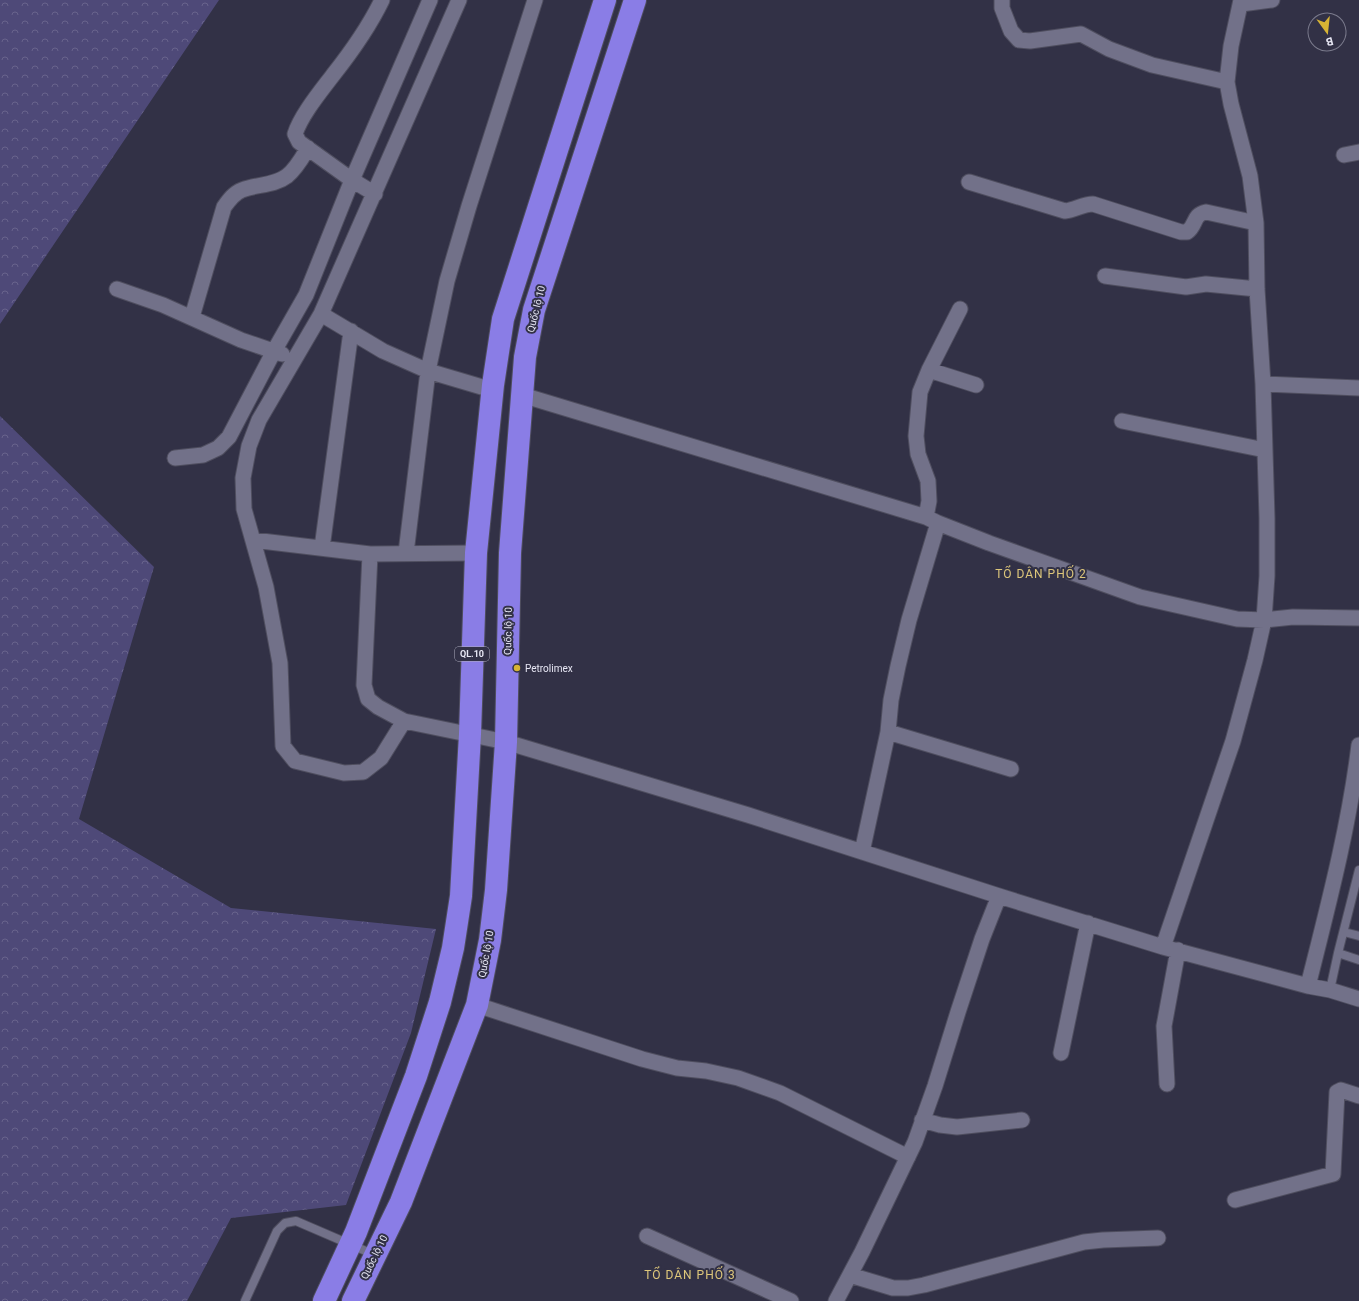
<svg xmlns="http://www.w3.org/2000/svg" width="1359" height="1301" viewBox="0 0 1359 1301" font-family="Roboto,sans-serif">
<defs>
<pattern id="forest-crowns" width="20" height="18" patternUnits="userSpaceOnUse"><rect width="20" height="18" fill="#4e4978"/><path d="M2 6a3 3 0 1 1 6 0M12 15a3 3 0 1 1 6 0" fill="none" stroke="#68638c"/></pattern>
</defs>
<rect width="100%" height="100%" fill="#323146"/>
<path fill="url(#forest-crowns)" d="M 0,0 L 219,0 L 0,324 Z
M 0,416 L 154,567 L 79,819 L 231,908 L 436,929 L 411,1033 L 346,1205 L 231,1218 L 187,1301 L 0,1301 Z"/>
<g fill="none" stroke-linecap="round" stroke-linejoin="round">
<g stroke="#4f4e5f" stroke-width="10">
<path id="lane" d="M 1344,932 L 1359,936
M 1338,953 L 1359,960
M 1330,990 L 1338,953 L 1359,870
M 245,1301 L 277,1231 L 285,1223 L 296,1221 L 375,1255"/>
</g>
<g stroke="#4f4e5f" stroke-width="17">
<path id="street" d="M 1002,0 L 1002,8 L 1011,31 L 1019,40 L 1030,41 L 1081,34 L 1109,49 L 1152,65 L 1227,82
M 1241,4 L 1272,0
M 1344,155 L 1359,152
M 969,182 L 1065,211 C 1075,210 1083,204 1093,204 L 1181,232 L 1187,232 C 1197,225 1192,215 1206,212 L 1256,223
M 375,194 L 352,180 L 299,142 L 295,134 C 301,115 321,91 333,75 C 352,51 369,27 382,0
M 1105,276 L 1186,287 L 1206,284 L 1257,289
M 117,289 L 163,305 L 241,340 L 282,354
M 321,314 L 383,351 L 428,371 L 492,390
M 192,317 L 224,207 C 229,200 234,193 242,190 C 257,184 274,186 287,176 C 296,169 302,158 308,148
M 929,370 L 976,385
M 1263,384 L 1359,388
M 522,395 L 926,517 L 938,523 L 989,543 L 1140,597 L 1237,619 L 1264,620 L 1293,617 L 1359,618
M 1122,421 L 1265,450
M 175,458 L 203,455 L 218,448 L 229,437 L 274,351 L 306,295 L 352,180 L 430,0
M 926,517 L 929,501 L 928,481 L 918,454 L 916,436 L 920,392 L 929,370 L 960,309
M 253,540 L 370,554 L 476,553
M 322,548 L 351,331
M 406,553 L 428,371 L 447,281 L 469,206 L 535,0
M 370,554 L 364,685 L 368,699 L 378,707 L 404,721 L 506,742 L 748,815 L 999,896 L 1163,947 L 1308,986 L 1330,990 L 1359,999
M 404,721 L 381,758 L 363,772 L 344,773 L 295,761 L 283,746 L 280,663 L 266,587 L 244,509 L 243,478 L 249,446 L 259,420 L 321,314 L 459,0
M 888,732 L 1011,769
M 862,852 L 888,732 L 891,700 L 898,666 L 909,620 L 938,523
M 1163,947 L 1233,741 L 1255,660 L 1264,620 L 1267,576 L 1267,518 L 1263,384 L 1257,289 L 1256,223 L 1250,176 L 1231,104 L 1227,82 L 1231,46 L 1241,0
M 1308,986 C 1328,906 1349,827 1359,745
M 477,1005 L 642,1059 L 677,1068 L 706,1071 L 738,1078 L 780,1093 L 908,1157
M 1061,1053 L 1088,923
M 1167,1084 L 1164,1026 L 1178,950
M 922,1120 L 940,1125 L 957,1127 L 1022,1120
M 1235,1200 L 1333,1174 L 1337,1092 L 1341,1090 L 1359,1096
M 647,1236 L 791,1301
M 850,1275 L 893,1288 L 908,1288 L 924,1285 L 1084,1242 L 1103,1240 L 1158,1238
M 836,1301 L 862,1252 L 915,1142 L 935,1086 L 958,1012 L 982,939 L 999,896"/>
</g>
<g stroke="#4f4e5f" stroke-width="24">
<path id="highway" d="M 324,1301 L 356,1232 L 416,1076 L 440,1002 L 453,948 L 461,896 L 470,734 L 476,553 L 493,385 L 503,319 L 605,0
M 353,1301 L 401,1202 L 477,1005 L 490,940 L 496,890 L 506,742 L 510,553 L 525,357 L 534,310 L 635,0"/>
</g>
<use href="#lane" stroke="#727189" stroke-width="8"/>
<use href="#street" stroke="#727189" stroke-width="15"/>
<use href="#highway" stroke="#8a7de6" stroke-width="22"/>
</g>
<circle fill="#d7b434" stroke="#323146" stroke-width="1.5" cx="517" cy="668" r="4"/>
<g text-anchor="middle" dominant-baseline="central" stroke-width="4" stroke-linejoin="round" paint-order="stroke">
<rect fill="#323146" stroke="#b1b0c0" stroke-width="1" x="455" y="647" width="34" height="14" rx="3"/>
<g font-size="9" font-weight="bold" fill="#e7e7f4">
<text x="472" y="654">QL.10</text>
</g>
<g font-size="10" fill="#e7e7f4" stroke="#323146">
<text transform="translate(536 309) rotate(-76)">Quốc lộ 10</text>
<text transform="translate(508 631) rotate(-89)">Quốc lộ 10</text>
<text transform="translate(486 954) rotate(-80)">Quốc lộ 10</text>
<text transform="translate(374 1257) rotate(-64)">Quốc lộ 10</text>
</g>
<g font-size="10" fill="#e7e7f4" stroke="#323146" text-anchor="start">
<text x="525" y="668">Petrolimex</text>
</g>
<g font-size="12" letter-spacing="1" fill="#dec77b" stroke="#323146">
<text x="1041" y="574">TỔ DÂN PHỐ 2</text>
<text x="690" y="1275">TỔ DÂN PHỐ 3</text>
</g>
</g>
<g transform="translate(1327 32) rotate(165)"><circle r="19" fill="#323146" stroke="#7a7a8c"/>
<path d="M0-3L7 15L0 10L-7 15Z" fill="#d7b434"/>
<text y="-6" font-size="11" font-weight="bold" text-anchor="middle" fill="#e7e7f4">B</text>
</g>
</svg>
